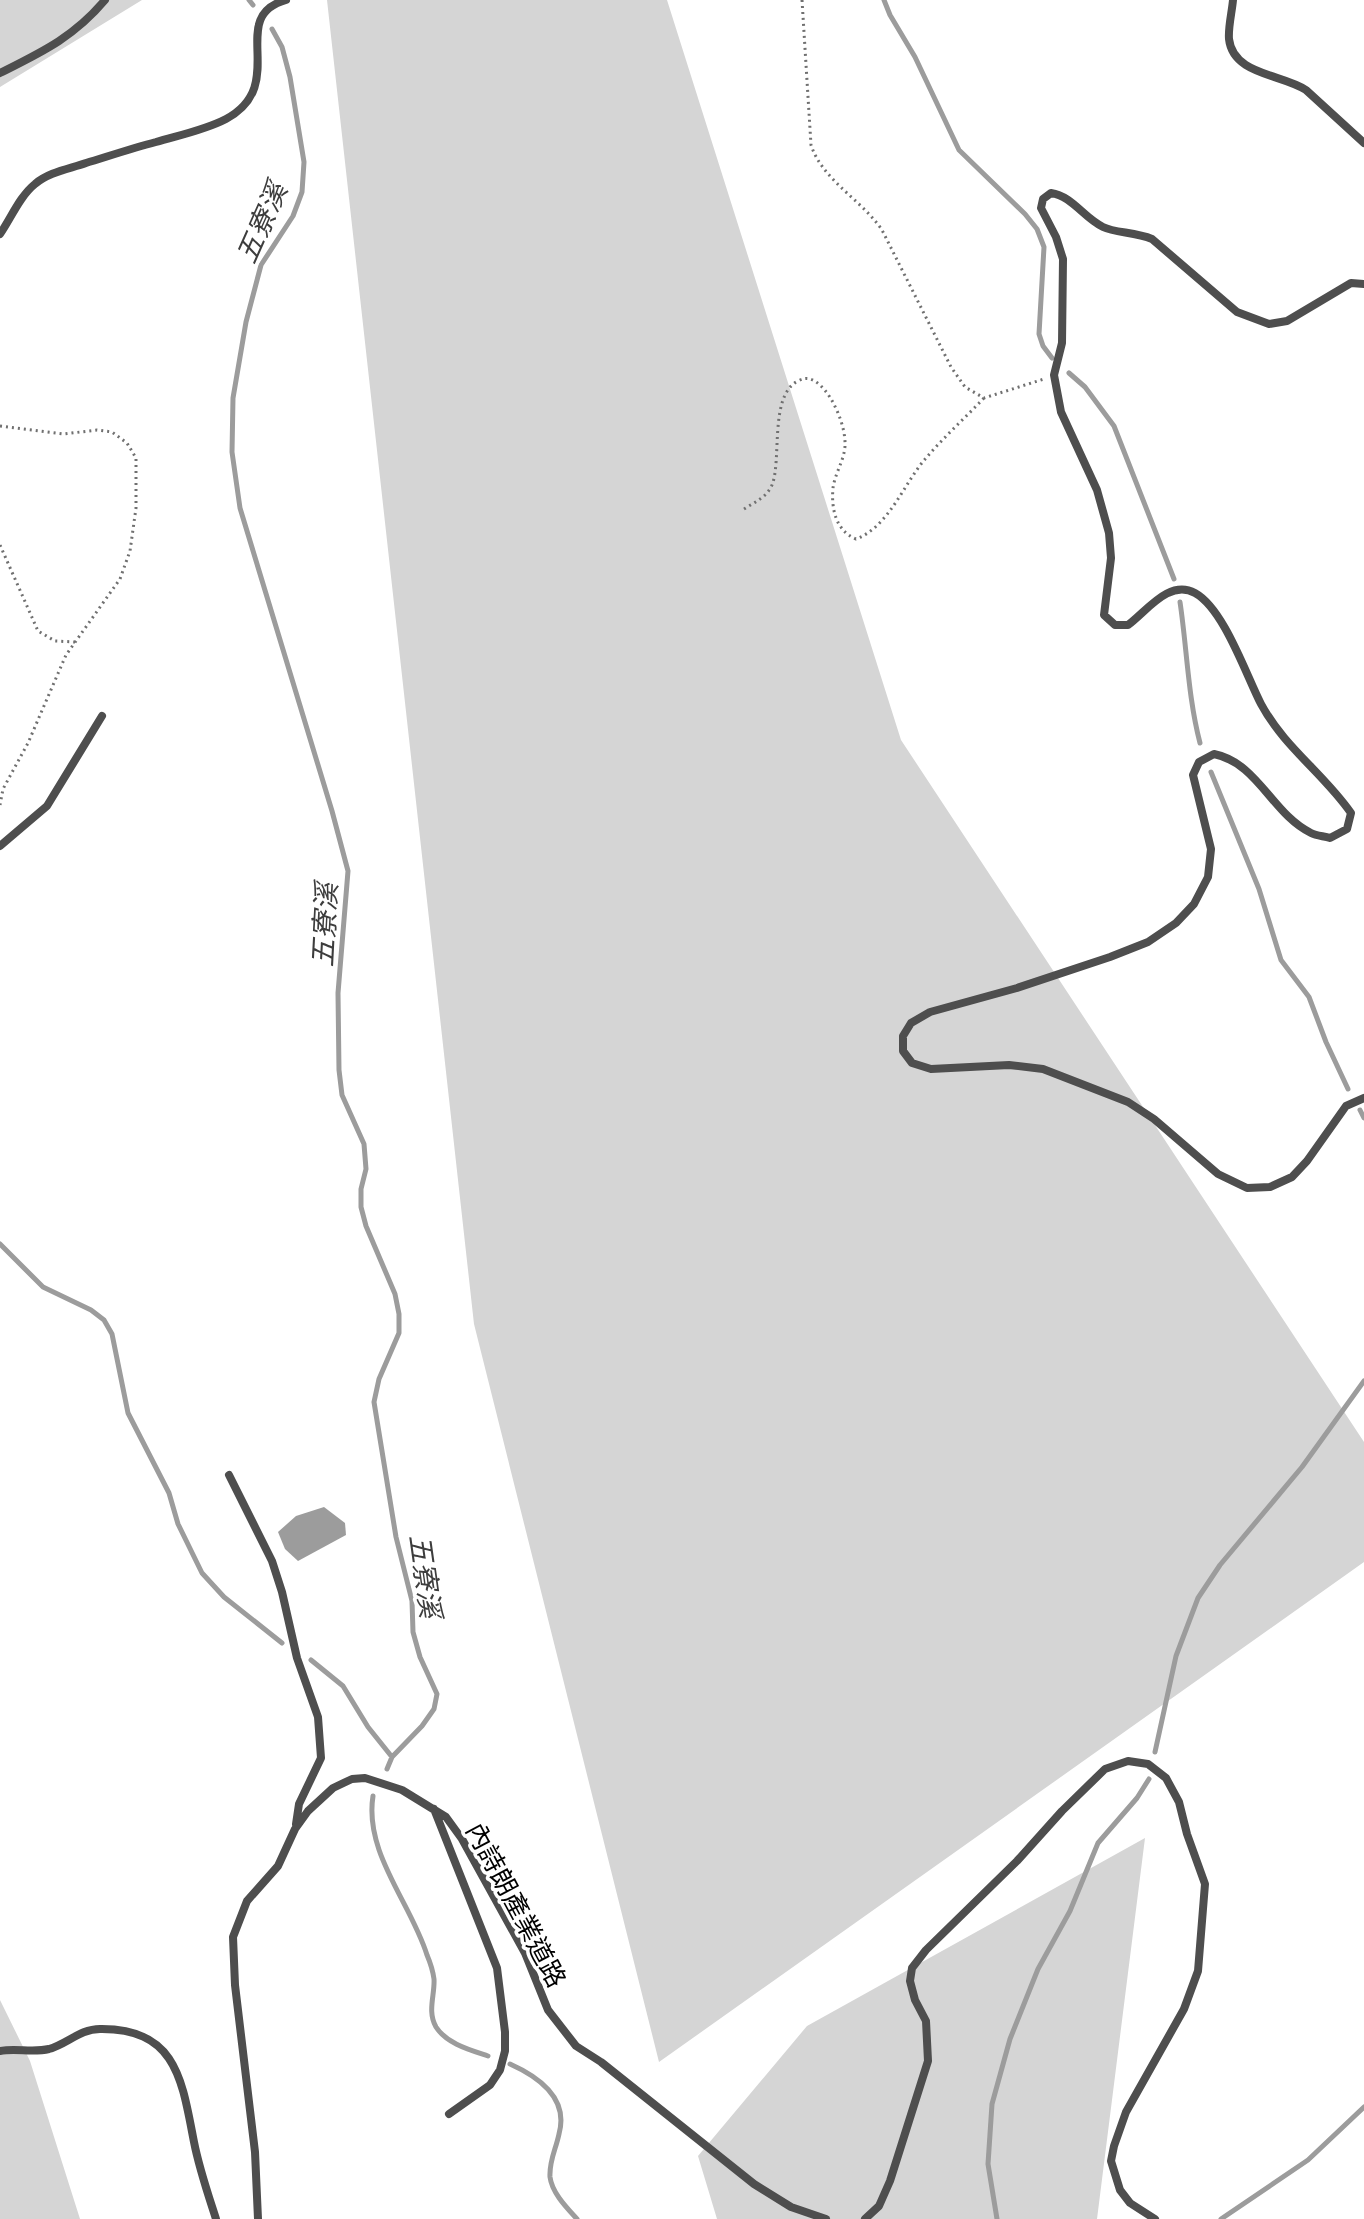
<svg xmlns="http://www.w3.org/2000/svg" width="1364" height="2219" viewBox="0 0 1364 2219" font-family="Poppins,'Noto Sans TC',sans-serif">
<rect width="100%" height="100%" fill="#fff"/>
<path fill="#d5d5d5" d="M 0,0 L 142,0 L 0,87 Z
M 327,0 L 667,0 L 901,740 L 1364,1442 L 1364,1562 L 659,2062 L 474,1324 Z
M 1145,1838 L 1097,2219 L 717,2219 L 698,2156 L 807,2026 Z
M 0,2000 L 30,2061 L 80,2219 L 0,2219 Z"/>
<path fill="#9c9c9c" d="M 324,1507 L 345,1523 L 346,1535 L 298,1561 L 285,1549 L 278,1532 L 296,1516 Z"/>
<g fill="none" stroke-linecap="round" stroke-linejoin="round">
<path stroke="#9c9c9c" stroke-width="5" d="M 249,0 L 253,5
M 884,0 L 890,15 L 915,57 L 959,150 L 1025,214 L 1037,229 L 1044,247 L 1039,334 L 1043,346 L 1052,358
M 272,29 L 282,47 L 290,77 L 304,162 L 302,192 L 293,216 L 261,265 L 246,322 L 233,398 L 232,452 L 240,508 L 332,811 L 348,871 L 338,993 L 339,1070 L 342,1095 L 364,1144 L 366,1169 L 361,1189 L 361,1207 L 366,1226 L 395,1294 L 399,1314 L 399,1333 L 379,1379 L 374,1402 L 396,1537 L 412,1601 L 413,1632 L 420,1657 L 437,1694 L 434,1709 L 422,1726 L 392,1757 L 387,1769
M 1069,373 L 1085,387 L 1114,426 L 1174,579
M 1180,602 C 1187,649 1188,697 1200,743
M 1211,772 L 1259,889 L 1281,960 L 1309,997 L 1326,1042 L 1348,1089
M 1360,1110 L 1364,1118
M 0,1244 L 43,1287 L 91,1310 L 104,1320 L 112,1334 L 128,1413 L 169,1493 L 178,1524 L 202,1573 L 224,1597 L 282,1643
M 311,1660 L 343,1686 L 368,1727 L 392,1757
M 1155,1752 L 1176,1656 L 1198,1598 L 1220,1565 L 1302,1467 L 1364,1381
M 373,1796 C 364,1853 411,1903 427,1955 C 430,1962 433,1972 434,1979 C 435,1995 427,2011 436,2027 C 447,2044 470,2050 488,2056
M 510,2064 C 539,2077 569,2098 559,2134 C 556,2149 549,2161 550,2177 C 552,2193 567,2208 577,2219
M 997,2219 L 988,2164 L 992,2104 L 1010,2039 L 1038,1969 L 1070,1911 L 1098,1843 L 1137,1798 L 1149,1779
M 1221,2219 L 1308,2160 L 1364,2107"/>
<path stroke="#707070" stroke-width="3" stroke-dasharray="2 4" stroke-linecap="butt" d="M 802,0 L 811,145 C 823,181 861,199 882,230 L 951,367 L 965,387 L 984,398 L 1044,379
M 0,426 L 64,434 L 97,430 L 112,432 L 127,443 L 136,458 L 136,508 L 130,551 L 120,579 L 66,655 L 28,743 L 3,789 L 0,805
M 744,509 C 755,502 767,497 772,485 C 782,460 769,395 798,381 C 807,376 813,379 820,385 C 834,398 846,427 845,446 C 844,461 835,473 833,488 C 831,509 836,531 856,539 C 889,527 904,483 926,458 C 944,437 965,418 984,398
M 0,545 L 38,631 L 55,641 L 75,642"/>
<path stroke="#4e4e4e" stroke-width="8" d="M 1233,0 C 1232,12 1228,27 1229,39 C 1233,75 1282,74 1306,90 L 1364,143
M 0,73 C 42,52 74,37 105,0
M 0,234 C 11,218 20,196 35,184 C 49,172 69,169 86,163 C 109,156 133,148 156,142 C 180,135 205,130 226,119 C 291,84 225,17 286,0
M 1364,284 L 1351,283 L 1287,321 L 1269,324 L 1237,312 L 1152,239 C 1135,232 1115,233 1103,227 C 1084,218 1072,196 1051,193 L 1043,199 L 1041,208 L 1056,237 L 1063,259 L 1062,343 L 1054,375 L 1061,412 L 1097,490 L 1109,533 L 1111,558 L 1104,615 L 1115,625 L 1128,625 C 1147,611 1169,579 1195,593 C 1224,609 1246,675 1261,704 C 1284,747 1324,774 1351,813 L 1347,829 L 1330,838 C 1324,836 1317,836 1311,833 C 1272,814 1258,763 1214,754 L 1199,762 L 1193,775 L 1211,849 L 1208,877 L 1194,904 L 1176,923 L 1148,942 L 1110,957 L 1017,988 L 930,1012 L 911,1023 L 903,1036 L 903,1051 L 912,1063 L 931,1069 L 1009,1065 L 1043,1069 L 1128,1102 L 1154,1119 L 1218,1174 L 1247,1188 L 1270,1187 L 1292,1177 L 1307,1161 L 1346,1106 L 1364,1098
M 0,846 L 47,806 L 102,716
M 229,1475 L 272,1561 L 282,1592 L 297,1658 L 318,1717 L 321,1758 L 299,1804 L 296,1824
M 434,1809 L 497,1968 L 505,2032 L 505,2051 L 500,2070 L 490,2085 L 449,2114
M 0,2051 C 16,2048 33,2053 49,2049 C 67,2044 80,2029 100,2029 C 177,2028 182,2081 194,2142 C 199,2168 208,2194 216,2219
M 258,2219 L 255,2152 L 235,1985 L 233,1937 L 247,1901 L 278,1866 L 295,1829 L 308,1811 L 333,1788 L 352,1779 L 365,1778 L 402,1790 L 446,1817 L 462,1839 L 525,1953 L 548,2010 L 576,2046 L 601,2062 L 754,2184 L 791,2207 L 826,2219
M 865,2219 L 879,2206 L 890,2181 L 928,2061 L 926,2021 L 915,2000 L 910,1981 L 912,1968 L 926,1950 L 1017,1861 L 1062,1811 L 1105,1769 L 1128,1761 L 1148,1764 L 1166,1778 L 1179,1802 L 1187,1834 L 1205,1884 L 1198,1971 L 1184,2009 L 1126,2112 L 1114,2146 L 1111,2161 L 1120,2190 L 1130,2203 L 1155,2219"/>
</g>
<g text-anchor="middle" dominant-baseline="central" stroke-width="7" stroke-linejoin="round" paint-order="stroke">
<g font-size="26" fill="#000" stroke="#fff">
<text transform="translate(516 1905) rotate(62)">內詩朗產業道路</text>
</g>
<g font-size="28" font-style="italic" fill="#3d3d3d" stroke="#fff">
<text transform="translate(262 223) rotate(-66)">五寮溪</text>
<text transform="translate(325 925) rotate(-87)">五寮溪</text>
<text transform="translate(425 1576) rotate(82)">五寮溪</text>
</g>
</g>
</svg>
